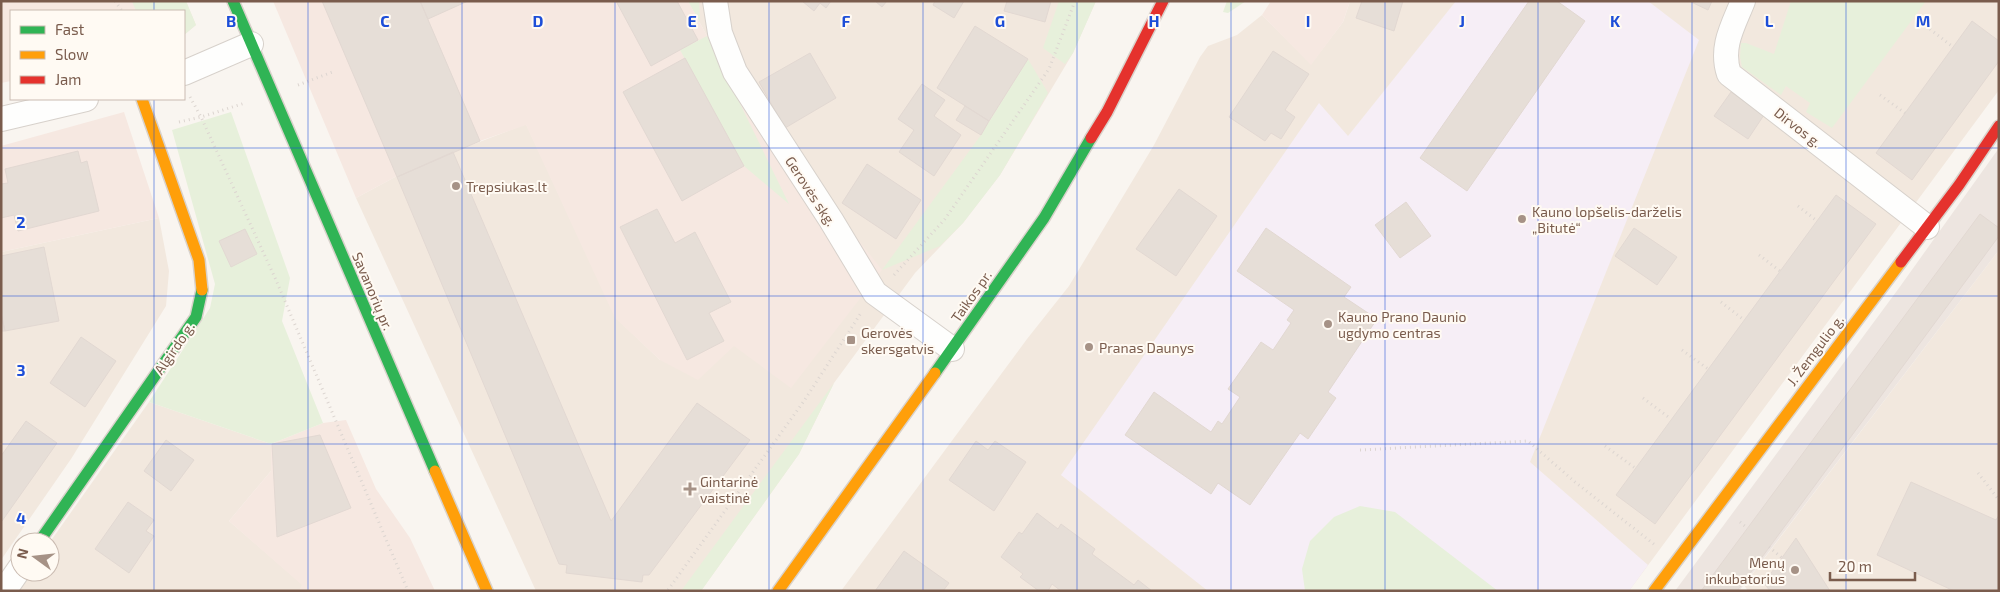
<svg xmlns="http://www.w3.org/2000/svg" width="2000" height="592" viewBox="0 0 2000 592" font-family="'Exo 2',sans-serif">
<rect width="100%" height="100%" fill="#f9f5f0"/>
<path fill="#f2e8de" d="M 688,1 L 1096,1 L 1073,53 L 1000,175 L 963,223 L 915,273 L 834,383 L 799,454 L 701,591 L 536,591 L 356,198 L 397,176 L 453,152 L 526,124 L 616,318 L 660,360 L 818,188 L 707,36 Z
M 1350,1 L 1999,1 L 1999,90 L 1629,591 L 841,591 L 1027,339 L 1069,286 L 1154,145 L 1200,57 L 1208,46 L 1237,35 L 1262,15 L 1311,64 L 1343,22 Z
M 159,218 L 169,271 L 166,306 L 71,459 L 1,560 L 1,252 Z
M 1999,250 L 1999,591 L 1748,591 L 1744,585 Z
M 149,402 L 271,444 L 271,471 L 229,521 L 303,585 L 299,591 L 16,591 L 29,572 L 50,572 L 50,542 Z"/>
<path fill="#f6e8e1" d="M 1,1 L 186,1 L 196,25 L 184,35 L 184,11 L 11,11 L 11,81 L 1,83 Z
M 273,1 L 688,1 L 707,36 L 731,34 L 763,105 L 818,188 L 882,270 L 791,388 L 734,346 L 698,380 L 660,360 L 615,318 L 526,125 L 480,141 L 397,176 L 356,198 Z
M 1271,1 L 1350,1 L 1343,22 L 1311,65 L 1262,15 Z
M 124,112 L 159,218 L 1,252 L 1,146 Z
M 346,420 L 376,489 L 410,538 L 435,591 L 299,591 L 302,585 L 229,521 L 271,471 L 271,444 L 323,423 Z"/>
<path fill="#ede5e0" d="M 1999,148 L 1999,250 L 1739,591 L 1675,591 L 1899,288 Z"/>
<path fill="#f6eef6" d="M 1456,1 L 1648,1 L 1699,40 L 1530,462 L 1648,565 L 1629,591 L 1208,591 L 1061,475 L 1319,103 L 1348,136 Z"/>
<path fill="#e7f0db" d="M 132,1 L 186,1 L 196,25 L 184,35 L 184,11 L 136,11 Z
M 688,1 L 699,1 L 700,22 Z
M 1059,1 L 1096,1 L 1073,53 L 1065,64 L 1043,48 Z
M 1227,1 L 1246,1 L 1228,13 L 1223,12 Z
M 1791,1 L 1926,1 L 1832,128 L 1806,112 L 1810,103 L 1786,86 L 1781,95 L 1742,67 L 1740,57 L 1741,43 L 1746,43 L 1774,54 Z
M 707,36 L 789,204 L 744,166 L 680,50 Z
M 1028,59 L 1048,93 L 1000,175 L 963,223 L 940,246 L 882,270 L 981,135 Z
M 231,112 L 290,278 L 282,321 L 323,423 L 271,444 L 149,402 L 210,308 L 215,284 L 172,130 Z
M 834,383 L 799,454 L 701,591 L 681,591 Z
M 1360,506 L 1395,512 L 1498,591 L 1305,591 L 1302,569 L 1310,541 L 1334,517 Z"/>
<path fill="#e6ded7" stroke="#e2d8d2" d="M 322,1 L 420,1 L 480,141 L 397,177 Z
M 420,1 L 468,1 L 428,19 Z
M 616,1 L 677,1 L 698,40 L 651,66 Z
M 802,1 L 831,1 L 826,8 L 820,3 L 814,11 Z
M 875,1 L 887,1 L 882,7 Z
M 935,1 L 964,1 L 954,18 L 933,5 Z
M 1007,1 L 1051,1 L 1045,22 L 1004,11 Z
M 1362,1 L 1403,1 L 1394,31 L 1356,18 Z
M 1529,1 L 1557,1 L 1585,21 L 1467,191 L 1420,158 Z
M 1689,1 L 1712,1 L 1708,10 Z
M 1972,21 L 1999,41 L 1999,61 L 1912,180 L 1876,153 Z
M 975,26 L 1028,59 L 989,121 L 937,88 Z
M 1273,51 L 1309,74 L 1285,110 L 1295,117 L 1281,139 L 1271,133 L 1265,141 L 1229,117 Z
M 810,53 L 836,98 L 785,128 L 759,82 Z
M 685,58 L 744,166 L 682,201 L 623,92 Z
M 922,84 L 945,100 L 934,116 L 961,135 L 934,176 L 899,152 L 914,130 L 898,119 Z
M 1731,92 L 1764,115 L 1748,139 L 1714,116 Z
M 965,106 L 989,121 L 981,135 L 956,120 Z
M 78,151 L 81,163 L 87,161 L 99,211 L 18,231 L 14,215 L 1,218 L 1,184 L 8,183 L 5,169 Z
M 453,152 L 611,521 L 697,403 L 750,440 L 649,575 L 643,575 L 642,582 L 566,573 L 567,565 L 559,564 L 397,177 Z
M 867,164 L 921,200 L 896,239 L 842,203 Z
M 1179,189 L 1217,216 L 1176,276 L 1136,249 Z
M 1836,195 L 1876,224 L 1655,524 L 1616,495 Z
M 1406,202 L 1431,236 L 1400,258 L 1375,225 Z
M 657,209 L 675,243 L 695,232 L 731,302 L 709,313 L 724,341 L 687,360 L 620,227 Z
M 1980,214 L 1999,228 L 1999,236 L 1737,591 L 1701,591 Z
M 1266,228 L 1351,287 L 1344,297 L 1377,319 L 1328,392 L 1336,398 L 1308,439 L 1300,433 L 1250,505 L 1218,483 L 1211,494 L 1125,435 L 1154,392 L 1211,432 L 1218,421 L 1222,424 L 1240,397 L 1228,389 L 1261,342 L 1273,350 L 1291,323 L 1287,320 L 1294,310 L 1237,271 Z
M 1634,228 L 1677,257 L 1657,285 L 1615,256 Z
M 245,229 L 257,254 L 231,267 L 219,241 Z
M 44,247 L 59,321 L 5,331 L 1,314 L 1,256 Z
M 1,314 L 5,331 L 1,331 Z
M 81,337 L 116,361 L 85,407 L 50,383 Z
M 26,421 L 57,443 L 2,521 L 1,456 Z
M 320,435 L 351,508 L 277,537 L 272,444 Z
M 166,440 L 194,460 L 171,491 L 144,471 Z
M 976,441 L 988,450 L 995,441 L 1026,462 L 994,511 L 949,480 Z
M 1911,482 L 1996,520 L 1999,515 L 1999,591 L 1954,591 L 1877,555 Z
M 128,502 L 154,520 L 146,531 L 154,536 L 129,573 L 95,549 Z
M 1037,513 L 1058,529 L 1061,524 L 1095,549 L 1092,554 L 1134,585 L 1138,580 L 1152,591 L 1061,591 L 1052,584 L 1048,591 L 1039,591 L 1020,577 L 1023,574 L 1001,557 L 1019,532 L 1022,534 Z
M 1796,538 L 1830,591 L 1770,591 L 1764,583 Z
M 904,551 L 949,583 L 943,591 L 875,591 Z"/>
<g fill="none" stroke-linecap="round" stroke-linejoin="round">
<g stroke="#d7d1cb" stroke-width="26">
<path id="street" d="M 715,1 L 720,33 L 735,72 L 831,220 L 875,293 L 952,349
M 1743,1 C 1733,26 1720,47 1729,74 L 1927,227
M 184,73 L 251,44
M 1,119 L 86,99
M 4,591 L 20,568"/>
</g>
<g stroke="#d9d2cb" stroke-width="14">
<path id="fast" d="M 233,1 L 435,471
M 935,373 L 1044,218 L 1091,138
M 39,542 L 196,317 L 202,290"/>
</g>
<g stroke="#d9d2cb" stroke-width="14">
<path id="slow" d="M 142,99 L 199,260 L 202,290
M 435,471 L 487,591
M 778,591 L 935,373
M 1654,591 L 1901,262"/>
</g>
<g stroke="#d9d2cb" stroke-width="14">
<path id="jam" d="M 1091,138 L 1107,112 L 1163,1
M 1901,262 L 1959,185 L 1999,126"/>
</g>
<path stroke="#dcd5d0" stroke-width="3" stroke-dasharray="1 4" stroke-linecap="butt" d="M 115,1 L 122,11
M 1926,26 L 1953,47
M 298,85 L 335,71
M 1880,95 L 1905,113
M 190,97 L 201,117 L 276,280 L 408,591
M 179,122 L 201,117 L 245,103
M 1798,206 L 1817,221
M 1759,255 L 1780,271
M 894,275 L 945,219 L 1049,69 L 1075,1
M 1721,302 L 1744,320
M 1682,350 L 1708,369
M 1643,398 L 1671,419
M 1605,446 L 1635,468
M 1360,450 L 1528,441 L 1575,482 L 1655,545
M 1978,473 L 1999,500
M 1740,522 L 1747,528
M 1769,547 L 1782,558
M 668,590 L 804,401 L 861,313"/>
<use href="#street" stroke="#fefefd" stroke-width="24"/>
<use href="#fast" stroke="#30b455" stroke-width="11"/>
<use href="#slow" stroke="#ff9f0a" stroke-width="11"/>
<use href="#jam" stroke="#e5322d" stroke-width="11"/>
</g>
<path fill="none" stroke="#1d4ed8" stroke-width="1" stroke-opacity="0.55" d="M 154,1 L 154,11M 308,1 L 308,591M 462,1 L 462,591M 615,1 L 615,591M 769,1 L 769,591M 923,1 L 923,591M 1077,1 L 1077,591M 1231,1 L 1231,591M 1385,1 L 1385,591M 1538,1 L 1538,591M 1692,1 L 1692,591M 1846,1 L 1846,591M 154,99 L 154,591M 1,148 L 1999,148M 1,296 L 1999,296M 1,444 L 1999,444"/>
<g fill="#a69286" stroke="#fffaf3" stroke-width="2">
<circle cx="456" cy="186" r="5"/>
<circle cx="1522" cy="219" r="5"/>
<circle cx="1328" cy="324" r="5"/>
<rect x="846" y="335" width="10" height="10" rx="2.5"/>
<circle cx="1089" cy="347" r="5"/>
<path d="M687.5 481.5h5v5h5v5h-5v5h-5v-5h-5v-5h5z"/>
<circle cx="1795" cy="570" r="5"/>
</g>
<g text-anchor="middle" dominant-baseline="central" stroke-width="4" stroke-linejoin="round" paint-order="stroke">
<g font-size="14" fill="#7a5c4d" stroke="#fffaf3">
<text transform="translate(1798 127) rotate(38)">Dirvos g.</text>
<text transform="translate(811 191) rotate(57)">Gerovės skg.</text>
<text transform="translate(373 291) rotate(67)">Savanorių pr.</text>
<text transform="translate(971 296) rotate(-55)">Taikos pr.</text>
<text transform="translate(174 348) rotate(-56)">Algirdo g.</text>
<text transform="translate(1815 350) rotate(-53)">J. Žemgulio g.</text>
</g>
<g font-size="14" fill="#7a5c4d" stroke="#fffaf3" text-anchor="start">
<text x="466" y="186">Trepsiukas.lt</text>
<text x="1532" y="211">Kauno lopšelis-darželis<tspan x="1532" dy="16">„Bitutė“</tspan></text>
<text x="1338" y="316">Kauno Prano Daunio<tspan x="1338" dy="16">ugdymo centras</tspan></text>
<text x="861" y="332">Gerovės<tspan x="861" dy="16">skersgatvis</tspan></text>
<text x="1099" y="347">Pranas Daunys</text>
<text x="700" y="481">Gintarinė<tspan x="700" dy="16">vaistinė</tspan></text>
<text x="1785" y="562" text-anchor="end">Menų<tspan x="1785" dy="16">inkubatorius</tspan></text>
</g>
</g>
<g font-size="16" text-anchor="middle" font-weight="bold" fill="#1d4ed8" stroke="#fffaf3" stroke-width="4" stroke-linejoin="round" paint-order="stroke">
<text x="231" y="27">B</text>
<text x="385" y="27">C</text>
<text x="538" y="27">D</text>
<text x="692" y="27">E</text>
<text x="846" y="27">F</text>
<text x="1000" y="27">G</text>
<text x="1154" y="27">H</text>
<text x="1308" y="27">I</text>
<text x="1462" y="27">J</text>
<text x="1615" y="27">K</text>
<text x="1769" y="27">L</text>
<text x="1923" y="27">M</text>
<text x="21" y="228">2</text>
<text x="21" y="376">3</text>
<text x="21" y="524">4</text>
</g>
<rect width="2000" height="592" fill="none" stroke="#7a5c4d" stroke-width="5"/>
<rect x="10" y="10" width="175" height="90" fill="#fffaf3" stroke="#cabbb1"/>
<rect x="20" y="26" width="25" height="8" fill="#30b455" stroke="#cabbb1"/>
<text x="55" y="35" font-size="15" fill="#7a5c4d">Fast</text>
<rect x="20" y="51" width="25" height="8" fill="#ff9f0a" stroke="#cabbb1"/>
<text x="55" y="60" font-size="15" fill="#7a5c4d">Slow</text>
<rect x="20" y="76" width="25" height="8" fill="#e5322d" stroke="#cabbb1"/>
<text x="55" y="85" font-size="15" fill="#7a5c4d">Jam</text>
<g transform="translate(35 557) rotate(285)"><circle r="24" fill="#fffaf3" stroke="#cabbb1"/>
<path d="M0-4L9 19L0 12L-9 19Z" fill="#a69286"/>
<text y="-8" font-size="14" font-weight="bold" text-anchor="middle" fill="#7a5c4d">N</text>
</g>
<path d="M1830 572v8h85v-8" fill="none" stroke="#7a5c4d" stroke-width="2.5"/>
<text x="1838" y="572" font-size="15" fill="#7a5c4d" stroke="#fffaf3" stroke-width="4" paint-order="stroke">20 m</text>
</svg>
